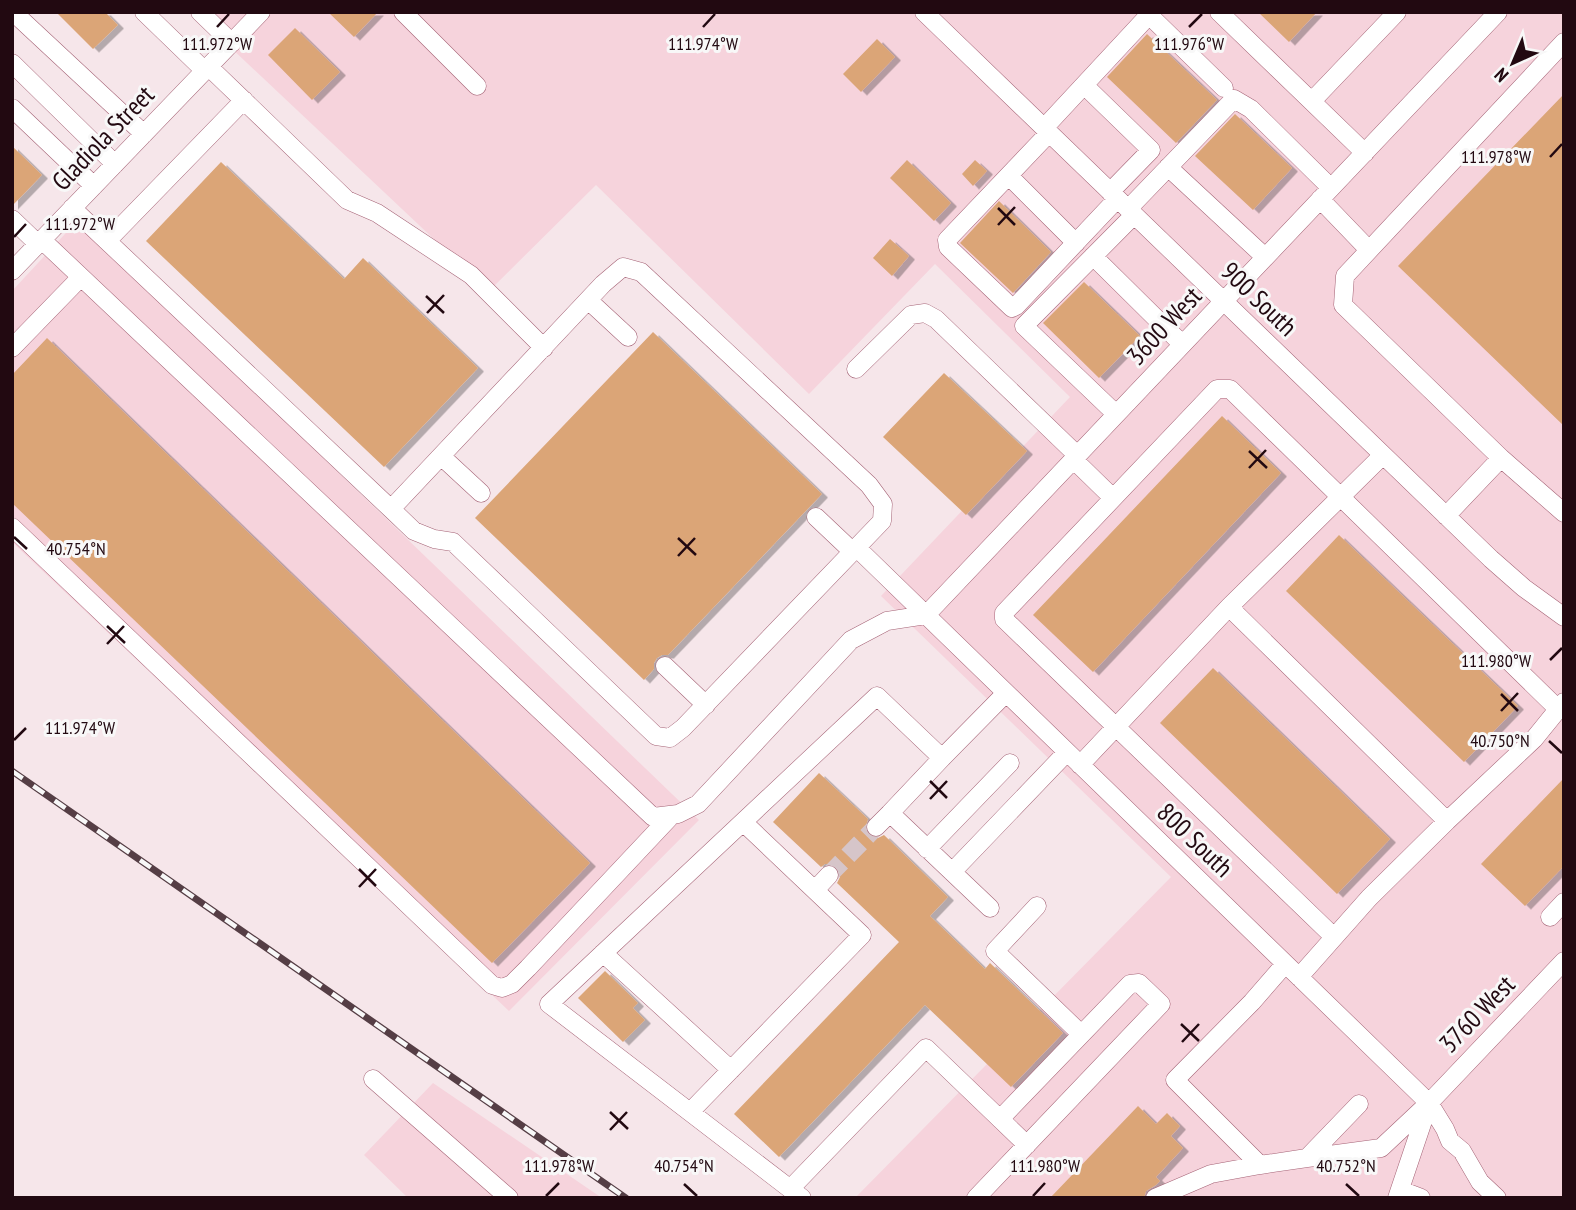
<svg xmlns="http://www.w3.org/2000/svg" width="1576" height="1210" font-family="'PT Sans Narrow',sans-serif">
<style>
.built{fill:#f6d3dc}
.building{fill:#dba577;filter:url(#shadow)}
.lines{fill:none;stroke-linecap:round;stroke-linejoin:round}
.minor-tunnel{stroke:#d6c5c9;stroke-width:18;stroke-dasharray:18 9;stroke-linecap:butt}
.minor-casing{stroke:#a56376;stroke-width:19}
.minor{stroke:#fff;stroke-width:18}
.rail-casing{stroke:#553e45;stroke-width:7}
.rail{stroke:#f8f8f8;stroke-width:4.5;stroke-dasharray:13;stroke-linecap:butt}
.ticks{fill:none;stroke:#220911;stroke-width:2.5}
.labels{text-anchor:middle;stroke-width:6;stroke-linejoin:round;paint-order:stroke}
.street-label{font-size:26px;fill:#220911;stroke:#f8f8f8}
.ticks-label{font-size:18px;text-anchor:middle;fill:#220911;stroke:#f8f8f8;stroke-width:6;stroke-linejoin:round;paint-order:stroke}
</style>
<defs>
<filter id="shadow"><feDropShadow dx="6" dy="3.5" stdDeviation="0" flood-color="#0004"/></filter>
</defs>
<rect width="100%" height="100%" fill="#f6e6ea"/>
<path class="built" d="M193,12H1564V1198H855L1171,877L881,596L1070,397L935,264L809,394L596,185L489,291Z
M77,221L699,820L509,1011L12,542V291Z
M433,1083L602,1198H408L364,1155Z"/>
<path class="building" d="M56,12H105L118,25L93,49Z
M328,12H378L354,37Z
M1258,12H1317L1289,42Z
M295,28L340,72L312,100L268,55Z
M1147,34L1217,100L1176,143L1107,77Z
M877,39L895,57L861,92L843,74Z
M1564,94V426L1398,266Z
M1235,114L1292,168L1253,210L1195,156Z
M12,146L42,175L12,206Z
M907,160L951,203L934,221L890,178Z
M975,160L987,171L973,186L962,174Z
M221,162L344,279L363,258L478,368L384,467L146,241Z
M999,201L1051,252L1013,293L960,243Z
M890,239L909,256L892,276L873,258Z
M1084,282L1140,336L1099,378L1043,323Z
M653,332L822,494L668,655H662L657,658L654,663V669L644,680L475,518Z
M47,338L590,863L492,963L12,503V375Z
M944,373L1027,451L966,515L883,437Z
M1222,416L1281,473L1093,672L1033,615Z
M1339,535L1518,706L1464,762L1286,591Z
M1213,668L1390,839L1337,894L1160,723Z
M819,773L868,819L865,829L869,835L878,838L884,835L948,897L930,916L985,969L990,963L1063,1033L1011,1087L925,1005L779,1157L734,1114L899,942L837,883L840,877L837,867L831,864H825L821,867L773,822Z
M1564,778V866L1525,906L1481,864Z
M605,971L638,1003L633,1008L645,1020L623,1042L578,998Z
M1138,1106L1156,1124L1167,1113L1180,1126L1171,1136L1183,1148L1156,1177L1160,1181L1156,1185L1146,1191L1144,1198H1050Z"/>
<g class="lines">
<path class="minor-tunnel" d="M829,875L876,827"/>
<g class="minor-casing">
<path id="minor" d="M13,12L144,134
M144,12L205,71
M200,12L232,43
M403,12L477,86
M924,12L1491,559L1524,588L1564,617
M1219,12L1365,153
M12,63L115,164
M209,67L347,200L377,213L471,275L544,348
M1084,85L1151,150L1110,192
M1312,101L1397,12
M12,108L94,186
M1044,128L1149,15L1224,88
M1049,133L947,240L948,247L1012,308L1016,306L1117,199
M1168,167L1265,257
M1009,176L1076,243
M1320,199L1369,250
M72,208L391,509L414,531L434,539L453,542L656,736L670,738L683,728L882,521L883,504L869,485L641,272L623,267L603,284L391,509
M1128,209L1234,99L1251,109L1331,188
M12,219L38,244
M42,240L653,817L678,814L698,804L851,640L887,621L926,615
M107,241L244,100
M1093,256L1182,344
M12,271L261,12
M588,300L628,337
M12,348L81,277
M856,369L911,315L925,313L936,319L1077,455
M1116,414L1024,326L1134,215
M441,456L481,493
M1501,458L1343,305L1345,276L1564,42
M1073,459L1113,498
M1446,516L1501,458L1564,513
M816,517L853,552
M12,527L492,985L502,988L512,984L528,968L672,815
M857,548L1429,1103L1445,1129L1450,1141L1462,1151L1480,1182L1497,1198
M1229,607L1447,821
M926,615L1498,12
M665,666L706,705
M942,758L890,813L990,908
M1080,765L1229,607L1383,455
M876,827L890,813
M927,849L1010,763
M952,872L1067,752
M815,890L829,875
M1037,906L995,951L1081,1034
M1550,917L1564,902
M1334,937L1004,619V613L1217,389H1230L1558,709
M603,953L731,1070
M1285,964L1252,1002L1175,1080L1260,1165L1307,1158L1359,1104
M1299,977L1369,898L1447,821L1534,739L1564,702
M373,1079L509,1198
M690,1112L862,935L743,822
M1307,1158L1381,1148L1429,1103L1564,961
M790,1189L926,1048L1000,1119
M1400,1190L1421,1198
M802,1198L549,1004L877,696L942,758L1006,693
M976,1198L1161,1004L1139,983L1130,984L1000,1119L1027,1145
M1155,1198L1211,1174L1260,1165
M1397,1198L1428,1106"/>
</g>
<use href="#minor" class="minor"/>
<g class="rail-casing">
<path id="rail" d="M12,771L626,1198"/>
</g>
<use href="#rail" class="rail"/>
</g>
<path class="ticks" d="M217,27L229,14M703,27L715,14M1189,27L1202,14M1550,157L1562,144M998,208L1015,225M998,225L1015,207M14,237L26,224M426,296L444,313M427,313L444,295M1249,451L1267,468M1249,468L1266,450M14,537L27,549M678,538L696,555M678,556L695,538M107,626L125,643M107,644L124,626M1550,660L1562,648M1501,694L1518,711M1501,711L1518,693M14,740L26,728M1549,741L1562,753M930,781L947,798M930,799L947,781M359,869L376,886M359,887L376,869M1181,1024L1199,1041M1182,1042L1199,1024M610,1112L628,1129M610,1130L627,1112M684,1184L697,1196M1346,1184L1359,1196M546,1196L559,1183M1033,1196L1045,1183"/>
<g class="labels">
<g class="street-label">
<text transform="translate(103 138) rotate(-46)" y="9">Gladiola Street</text>
<text transform="translate(1259 299) rotate(44)" y="9">900 South</text>
<text transform="translate(1164 326) rotate(-47)" y="9">3600 West</text>
<text transform="translate(1195 840) rotate(44)" y="9">800 South</text>
<text transform="translate(1477 1014) rotate(-46)" y="9">3760 West</text>
</g>
</g>
<g class="ticks-label">
<text x="217" y="50">111.972°W</text>
<text x="703" y="50">111.974°W</text>
<text x="1189" y="50">111.976°W</text>
<text x="1496" y="163">111.978°W</text>
<text x="80" y="230">111.972°W</text>
<text x="76" y="555">40.754°N</text>
<text x="1496" y="667">111.980°W</text>
<text x="80" y="734">111.974°W</text>
<text x="1500" y="747">40.750°N</text>
<text x="559" y="1172">111.978°W</text>
<text x="1045" y="1172">111.980°W</text>
<text x="684" y="1172">40.754°N</text>
<text x="1346" y="1172">40.752°N</text>
</g>
<rect width="1576" height="1210" fill="none" stroke="#220911" stroke-width="28"/>
<g transform="translate(1513 63) rotate(224)" stroke="#f8f8f8" stroke-width="5" paint-order="stroke">
<path d="M0-5L12 26L0 18L-12 26Z" fill="#220911"/>
<text y="-10" font-size="19" font-weight="bold" text-anchor="middle" fill="#220911">N</text>
</g>
</svg>
